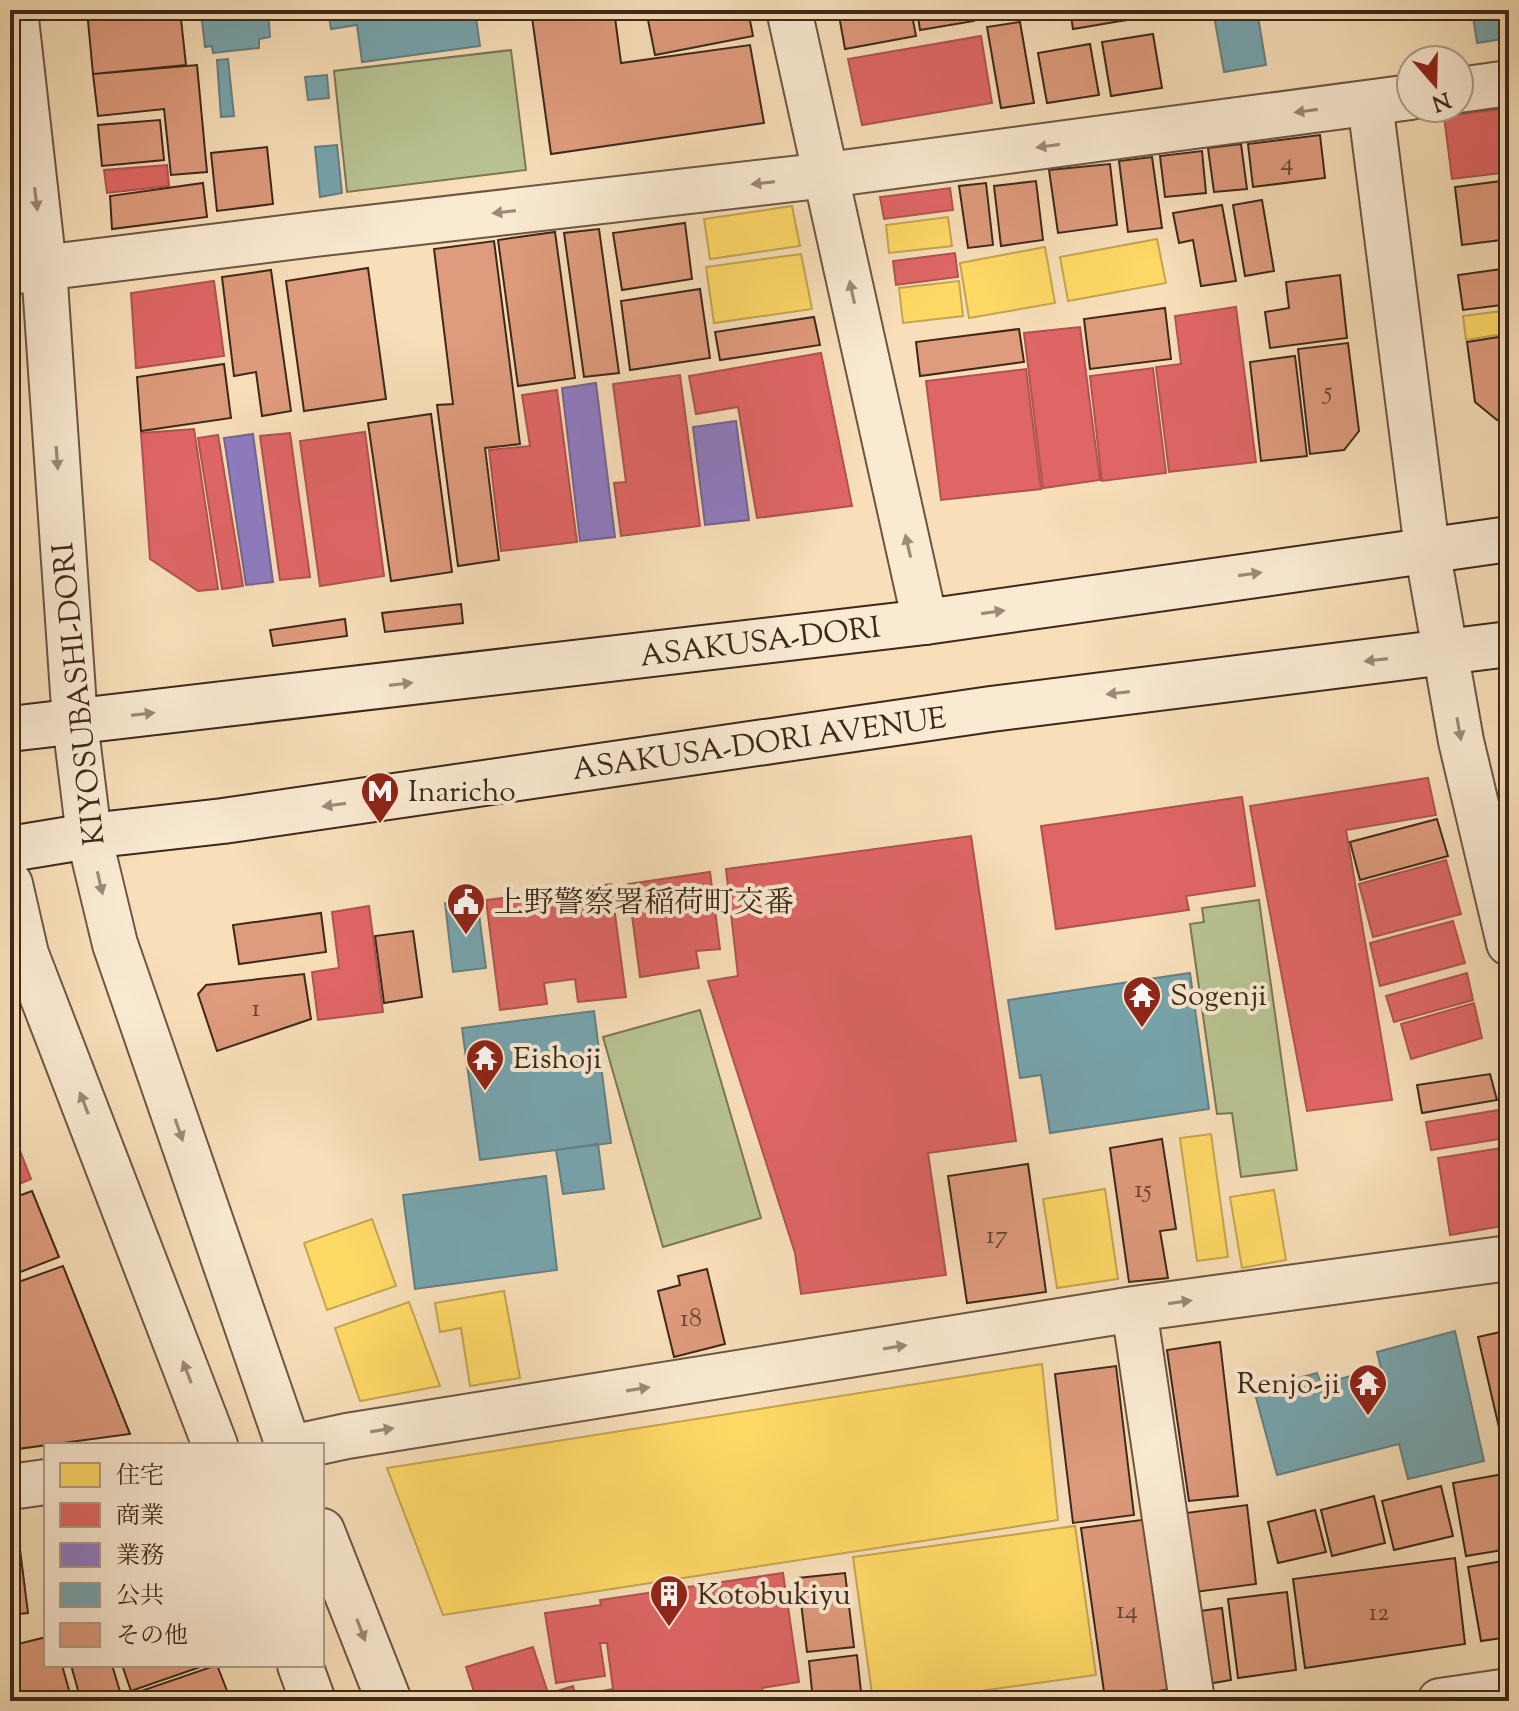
<svg xmlns="http://www.w3.org/2000/svg" width="1519" height="1711" font-family="'Sorts Mill Goudy','Noto Serif JP',serif">
<style>
.green{fill:#b9c392;stroke:#7c7657;stroke-width:2}
.homes{fill:#ffd966;stroke:#c5a450;stroke-width:2}
.shops{fill:#e06666;stroke:#af5350;stroke-width:2}
.offices{fill:#8e7cc3;stroke:#766391;stroke-width:2}
.public{fill:#76a5af;stroke:#658083;stroke-width:2}
.building{fill:#df9b7d;stroke:#3e281c;stroke-width:2}
.lines{fill:none;stroke-linecap:round;stroke-linejoin:round}
.minor-casing{stroke:#6c5643;stroke-width:48}
.tertiary-casing{stroke:#6c5643;stroke-width:48}
.secondary-casing{stroke:#3e281c;stroke-width:48}
.minor{stroke:#faead2;stroke-width:44}
.tertiary{stroke:#faead2;stroke-width:44}
.secondary{stroke:#faead2;stroke-width:44}
.oneway{fill:#9c8977}
.labels{text-anchor:middle;stroke-width:8;stroke-linejoin:round;paint-order:stroke}
.number-label{font-size:26px;fill:#664534}
.street-label{font-size:30px;fill:#3e281c;stroke:#faead2}
.poi-label{font-size:30px;fill:#3e281c;stroke:#faead2;text-anchor:start}
</style>
<rect width="100%" height="100%" fill="#f8dfb9"/>
<filter id="stains"><feTurbulence type="fractalNoise" baseFrequency=".0025" numOctaves="4"/><feColorMatrix values="0 0 0 0 .2 0 0 0 0 .09 0 0 0 0 .02 0 0 0 .5 -.17"/></filter>
<radialGradient id="worn" r=".72"><stop offset=".6" stop-color="#630" stop-opacity="0"/><stop offset="1" stop-color="#630" stop-opacity=".3"/></radialGradient>
<path class="green" d="M511,50L526,170L347,192L334,71Z
M1259,900L1297,1170L1241,1177L1232,1113L1217,1114L1190,924L1204,922L1202,908Z
M700,1010L761,1218L663,1247L603,1037Z"/>
<path class="homes" d="M792,206L800,246L710,259L704,219Z
M948,217L952,246L889,253L886,225Z
M1157,239L1166,283L1068,301L1060,257Z
M1045,247L1055,303L969,318L960,263Z
M801,254L812,309L714,323L706,267Z
M959,281L963,316L903,323L899,288Z
M1509,310V333L1466,340L1463,316Z
M1211,1134L1228,1257L1197,1261L1180,1138Z
M1105,1189L1118,1279L1057,1288L1043,1199Z
M1274,1190L1286,1260L1242,1268L1230,1197Z
M372,1219L396,1286L327,1310L304,1243Z
M504,1291L520,1378L470,1386L461,1328L440,1332L435,1303Z
M409,1302L440,1386L360,1401L335,1328Z
M1042,1364L1058,1520L443,1615L387,1468Z
M1075,1526L1096,1675L908,1701H873L853,1557Z"/>
<path class="shops" d="M981,36L992,103L862,125L848,59Z
M1509,108V172L1452,179L1444,116Z
M167,165L169,186L107,193L104,170Z
M950,188L953,210L884,219L880,197Z
M955,253L958,277L896,285L893,261Z
M214,281L224,356L136,368L131,293Z
M1236,307L1256,462L1169,472L1156,367L1181,364L1175,316Z
M1080,327L1100,480L1043,488L1024,333Z
M821,353L852,506L757,518L738,407L696,414L689,376Z
M1153,368L1166,473L1102,481L1090,376Z
M1026,369L1041,489L941,500L926,381Z
M680,375L700,526L621,536L614,483L626,482L613,384Z
M557,390L577,542L501,551L489,450L530,446L522,395Z
M194,429L218,589L198,591L150,559L141,433Z
M365,432L384,576L320,586L300,441Z
M290,433L310,577L280,580L260,436Z
M218,435L243,586L222,589L198,438Z
M1428,778L1436,815L1346,830L1392,1100L1307,1111L1250,806Z
M1242,797L1255,886L1186,896L1189,910L1056,929L1041,826Z
M971,836L1016,1141L928,1153L946,1275L801,1294L795,1253L708,981L738,976L726,869Z
M1446,860L1461,914L1373,937L1359,884Z
M710,872L720,949L696,951L699,968L640,977L628,884Z
M611,884L626,997L578,1002L575,979L544,983L547,1004L500,1010L486,900Z
M369,906L383,1012L318,1020L312,972L339,968L332,912Z
M1453,921L1465,963L1380,986L1370,943Z
M1467,973L1473,1000L1394,1022L1386,996Z
M1474,1003L1482,1038L1411,1059L1401,1024Z
M1499,1110L1506,1138L1431,1150L1426,1122Z
M10,1125L31,1179L10,1188Z
M1508,1147L1509,1225L1450,1235L1438,1158Z
M783,1573L799,1682L762,1688L764,1701H592L591,1693L613,1689L607,1643H600L605,1676L556,1683L545,1613L601,1605L600,1600Z
M533,1647L547,1690L511,1701H477L466,1667Z
M573,1686L577,1701H525Z"/>
<path class="offices" d="M596,383L615,537L580,541L562,388Z
M736,421L749,520L705,525L693,427Z
M253,434L273,582L246,585L224,438Z"/>
<path class="public" d="M268,10L270,37L259,39V48L213,53L212,46L205,47L201,12Z
M328,10H475L480,46L362,62L357,25L331,29Z
M1213,10H1257L1266,65L1224,72Z
M1472,10H1509V38L1477,43Z
M228,59L234,116L221,117L217,60Z
M327,75L329,98L308,100L305,77Z
M337,145L342,193L320,197L315,147Z
M477,899L486,968L453,972L445,903Z
M1190,973L1209,1109L1050,1133L1041,1075L1020,1078L1008,1000Z
M594,1011L611,1143L480,1160L462,1028Z
M598,1144L604,1189L563,1194L556,1150Z
M546,1176L557,1270L415,1289L403,1195Z
M1455,1331L1484,1461L1408,1479L1399,1444L1277,1475L1254,1390L1317,1373L1321,1384L1381,1368L1377,1352Z"/>
<path class="building" d="M87,10H180L186,65L93,74Z
M531,10H614L621,63L750,45L764,123L551,154Z
M699,10H748L753,36L655,55L648,20Z
M838,10H911L916,36L845,49Z
M917,10H972L974,21L920,30Z
M1070,10H1156L1157,15L1073,29Z
M1020,22L1034,103L1001,108L987,27Z
M1153,34L1162,88L1111,96L1102,42Z
M1090,44L1099,95L1047,103L1038,53Z
M197,65L207,172L171,175L164,109L98,116L93,74Z
M160,120L164,160L102,166L98,125Z
M1320,135L1325,178L1253,187L1248,144Z
M1241,144L1247,189L1214,192L1208,148Z
M267,147L273,204L217,211L211,153Z
M1202,151L1206,193L1165,197L1160,156Z
M1152,157L1162,228L1128,232L1119,161Z
M1110,164L1117,225L1058,233L1049,170Z
M1509,180V239L1462,245L1455,187Z
M1036,181L1043,240L1001,246L994,186Z
M203,183L207,217L112,229L110,196Z
M986,183L993,245L968,248L959,186Z
M1262,200L1274,271L1245,276L1233,205Z
M1222,205L1236,281L1201,286L1193,240L1179,243L1173,213Z
M685,223L692,279L622,290L613,233Z
M599,229L619,373L584,377L564,233Z
M555,232L575,378L518,386L498,240Z
M494,241L520,444L485,448L499,560L458,566L437,405L453,404L434,249Z
M368,268L386,399L304,411L286,281Z
M1509,268V304L1463,310L1458,275Z
M271,270L291,411L262,416L256,372L234,376L222,277Z
M1340,275L1347,338L1270,348L1265,312L1289,308L1286,282Z
M700,289L710,358L630,370L621,301Z
M1165,308L1171,359L1090,369L1084,319Z
M814,317L820,345L720,360L715,332Z
M1019,329L1024,362L920,376L916,342Z
M1499,337L1509,419L1497,420L1475,402L1467,342Z
M1348,343L1359,431L1344,450L1310,454L1298,349Z
M1295,356L1307,456L1261,461L1250,362Z
M224,364L231,418L141,431L137,377Z
M431,414L452,572L391,581L368,423Z
M461,604L463,623L385,632L382,613Z
M345,619L347,636L273,646L270,630Z
M1437,819L1448,856L1360,880L1350,842Z
M321,913L326,952L239,964L233,925Z
M413,931L422,997L384,1003L375,936Z
M304,974L311,1019L217,1051L198,994L206,985Z
M1490,1074L1497,1100L1422,1113L1417,1085Z
M1162,1139L1176,1229L1160,1231L1168,1278L1129,1282L1110,1148Z
M1028,1164L1046,1292L967,1303L948,1176Z
M32,1191L59,1257L10,1276V1199Z
M63,1266L130,1434L10,1450V1285Z
M707,1269L725,1344L674,1357L658,1291L680,1285L678,1276Z
M1509,1330V1462H1507L1478,1337Z
M1220,1342L1238,1496L1189,1501L1167,1350Z
M1116,1366L1134,1515L1073,1523L1055,1374Z
M1509,1473V1515L1505,1516L1509,1549L1466,1556L1453,1483Z
M1441,1486L1453,1536L1394,1550L1382,1501Z
M1374,1496L1385,1543L1332,1556L1321,1510Z
M1247,1505L1256,1584L1188,1593L1178,1514Z
M1315,1510L1326,1552L1278,1563L1268,1522Z
M10,1518H16L28,1613L10,1615Z
M1149,1519L1172,1689L1105,1699L1081,1528Z
M1455,1558L1465,1644L1305,1668L1293,1579Z
M1503,1561L1509,1598V1637L1481,1641L1468,1567Z
M845,1573L854,1647L807,1652L798,1578Z
M1287,1592L1296,1670L1238,1678L1228,1599Z
M1222,1608L1231,1680L1202,1685L1193,1612Z
M46,1637V1665H62L72,1701H23L10,1646Z
M857,1655L862,1701H813L809,1661Z
M71,1665H112L122,1698L112,1701H81Z
M122,1665H206L131,1691Z
M217,1665L231,1701H138L135,1693Z"/>
<g class="lines">
<g class="minor-casing">
<path id="minor" d="M789,10L925,622
M1459,90L1509,83
M1370,103L1427,549L1461,741L1509,943
M10,272L315,234L827,175L1411,97
M1134,1309L1192,1701
M305,1445L347,1436L1134,1309L1509,1258
M10,1487L46,1482
M1440,1701L1509,1691"/>
</g>
<g class="tertiary-casing">
<path id="tertiary" d="M15,10L44,268L75,722L89,836L115,944L288,1445
M10,884L26,954L215,1445
M322,1531L389,1701
M300,1665L313,1701"/>
</g>
<g class="secondary-casing">
<path id="secondary" d="M10,729L925,622L1509,539
M10,849L89,836L223,821L991,709L1509,644"/>
</g>
<use href="#minor" class="minor"/>
<use href="#tertiary" class="tertiary"/>
<use href="#secondary" class="secondary"/>
</g>
<defs><path id="oneway-solid" d="M-6-.8H1V-3.2L6.5 0L1 3.2V.8H-6Z" transform="scale(2)"/></defs>
<g class="oneway">
<use href="#oneway-solid" transform="translate(1306 111) rotate(172)"/>
<use href="#oneway-solid" transform="translate(1048 146) rotate(172)"/>
<use href="#oneway-solid" transform="translate(763 183) rotate(173)"/>
<use href="#oneway-solid" transform="translate(36 199) rotate(83)"/>
<use href="#oneway-solid" transform="translate(504 212) rotate(173)"/>
<use href="#oneway-solid" transform="translate(852 292) rotate(-102)"/>
<use href="#oneway-solid" transform="translate(57 458) rotate(86)"/>
<use href="#oneway-solid" transform="translate(908 546) rotate(-103)"/>
<use href="#oneway-solid" transform="translate(1250 574) rotate(-8)"/>
<use href="#oneway-solid" transform="translate(993 612) rotate(-8)"/>
<use href="#oneway-solid" transform="translate(1376 660) rotate(173)"/>
<use href="#oneway-solid" transform="translate(401 684) rotate(-7)"/>
<use href="#oneway-solid" transform="translate(1118 693) rotate(173)"/>
<use href="#oneway-solid" transform="translate(143 714) rotate(-7)"/>
<use href="#oneway-solid" transform="translate(1459 729) rotate(80)"/>
<use href="#oneway-solid" transform="translate(334 805) rotate(172)"/>
<use href="#oneway-solid" transform="translate(100 883) rotate(77)"/>
<use href="#oneway-solid" transform="translate(84 1103) rotate(-111)"/>
<use href="#oneway-solid" transform="translate(179 1130) rotate(71)"/>
<use href="#oneway-solid" transform="translate(1180 1302) rotate(-8)"/>
<use href="#oneway-solid" transform="translate(895 1347) rotate(-9)"/>
<use href="#oneway-solid" transform="translate(187 1372) rotate(-111)"/>
<use href="#oneway-solid" transform="translate(638 1389) rotate(-9)"/>
<use href="#oneway-solid" transform="translate(382 1430) rotate(-9)"/>
<use href="#oneway-solid" transform="translate(361 1630) rotate(69)"/>
</g>
<defs>
<g id="metro-pin" transform="scale(2)"><path d="M0 17L-7.5 6A9.5 9.5 0 1 1 7.5 6Z" fill="#8f2418" stroke="#faead2"/><path d="M-5.5 5V-5H-3L0 0L3-5H5.5V5H3V-.5L0 4L-3-.5V5Z" fill="#fff"/></g>
<g id="civic-pin" transform="scale(2)"><path d="M0 17L-7.5 6A9.5 9.5 0 1 1 7.5 6Z" fill="#8f2418" stroke="#faead2"/><path d="M-.6-6.5H3V-4.5H.6V-3L4-1V1h2V6H-6V1h2V-1L-.6-3ZM-1.2 2.5V6h2.4V2.5Z" fill="#fff"/></g>
<g id="temple-pin" transform="scale(2)"><path d="M0 17L-7.5 6A9.5 9.5 0 1 1 7.5 6Z" fill="#8f2418" stroke="#faead2"/><path d="M0-6L5-2H3V0L6.5 2.5H4V6H1.5V3h-3V6H-4V2.5H-6.5L-3 0V-2H-5Z" fill="#fff"/></g>
<g id="building-pin" transform="scale(2)"><path d="M0 17L-7.5 6A9.5 9.5 0 1 1 7.5 6Z" fill="#8f2418" stroke="#faead2"/><path d="M-4-6H4V6H1V3H-1V6H-4ZM-2.5-4.3h1.7v1.8h-1.7ZM.8-4.3h1.7v1.8H.8ZM-2.5-1h1.7V.8h-1.7ZM.8-1h1.7V.8H.8Z" fill="#fff"/></g>
</defs>
<g fill-rule="evenodd">
<use href="#metro-pin" x="380" y="791"/>
<use href="#civic-pin" x="466" y="902"/>
<use href="#temple-pin" x="1142" y="995"/>
<use href="#temple-pin" x="485" y="1058"/>
<use href="#temple-pin" x="1368" y="1383"/>
<use href="#building-pin" x="669" y="1594"/>
</g>
<g class="labels">
<g class="number-label">
<text x="1287" y="170">4</text>
<text x="1328" y="399">5</text>
<text x="256" y="1016">1</text>
<text x="1143" y="1197">15</text>
<text x="997" y="1243">17</text>
<text x="691" y="1326">18</text>
<text x="1127" y="1618">14</text>
<text x="1379" y="1620">12</text>
</g>
<g class="street-label">
<text transform="translate(760 641) rotate(-7)" y="10">ASAKUSA-DORI</text>
<text transform="translate(78 694) rotate(-96)" y="10">KIYOSUBASHI-DORI</text>
<text transform="translate(759 743) rotate(-8)" y="10">ASAKUSA-DORI AVENUE</text>
</g>
<g class="poi-label">
<text x="408" y="801">Inaricho</text>
<text x="494" y="912">上野警察署稲荷町交番</text>
<text x="1170" y="1005">Sogenji</text>
<text x="513" y="1068">Eishoji</text>
<text x="1340" y="1393" text-anchor="end">Renjo-ji</text>
<text x="697" y="1604">Kotobukiyu</text>
</g>
</g>
<rect width="1519" height="1711" fill="none" stroke="#f8dfb9" stroke-width="40"/>
<rect x="12" y="12" width="1495" height="1687" fill="none" stroke="#3e281c" stroke-width="4"/>
<rect x="20" y="20" width="1479" height="1671" fill="none" stroke="#3e281c" stroke-width="2"/>
<rect x="44" y="1443" width="280" height="224" fill="#faead2" stroke="#af9c89" stroke-width="2"/>
<rect x="60" y="1463" width="40" height="24" fill="#ffd966" stroke="#af9c89" stroke-width="2"/>
<text x="116" y="1483" font-size="24" fill="#3e281c">住宅</text>
<rect x="60" y="1503" width="40" height="24" fill="#e06666" stroke="#af9c89" stroke-width="2"/>
<text x="116" y="1523" font-size="24" fill="#3e281c">商業</text>
<rect x="60" y="1543" width="40" height="24" fill="#8e7cc3" stroke="#af9c89" stroke-width="2"/>
<text x="116" y="1563" font-size="24" fill="#3e281c">業務</text>
<rect x="60" y="1583" width="40" height="24" fill="#76a5af" stroke="#af9c89" stroke-width="2"/>
<text x="116" y="1603" font-size="24" fill="#3e281c">公共</text>
<rect x="60" y="1623" width="40" height="24" fill="#df9b7d" stroke="#af9c89" stroke-width="2"/>
<text x="116" y="1643" font-size="24" fill="#3e281c">その他</text>
<g transform="translate(1435 84) rotate(160)"><circle r="38" fill="#faead2" stroke="#af9c89" stroke-width="2"/>
<path d="M0-6L14 30L0 20L-14 30Z" fill="#8f2418"/>
<text y="-12" font-size="22" font-weight="bold" text-anchor="middle" fill="#3e281c">N</text>
</g>
<rect width="100%" height="100%" filter="url(#stains)"/>
<rect width="100%" height="100%" fill="url(#worn)"/>
</svg>
